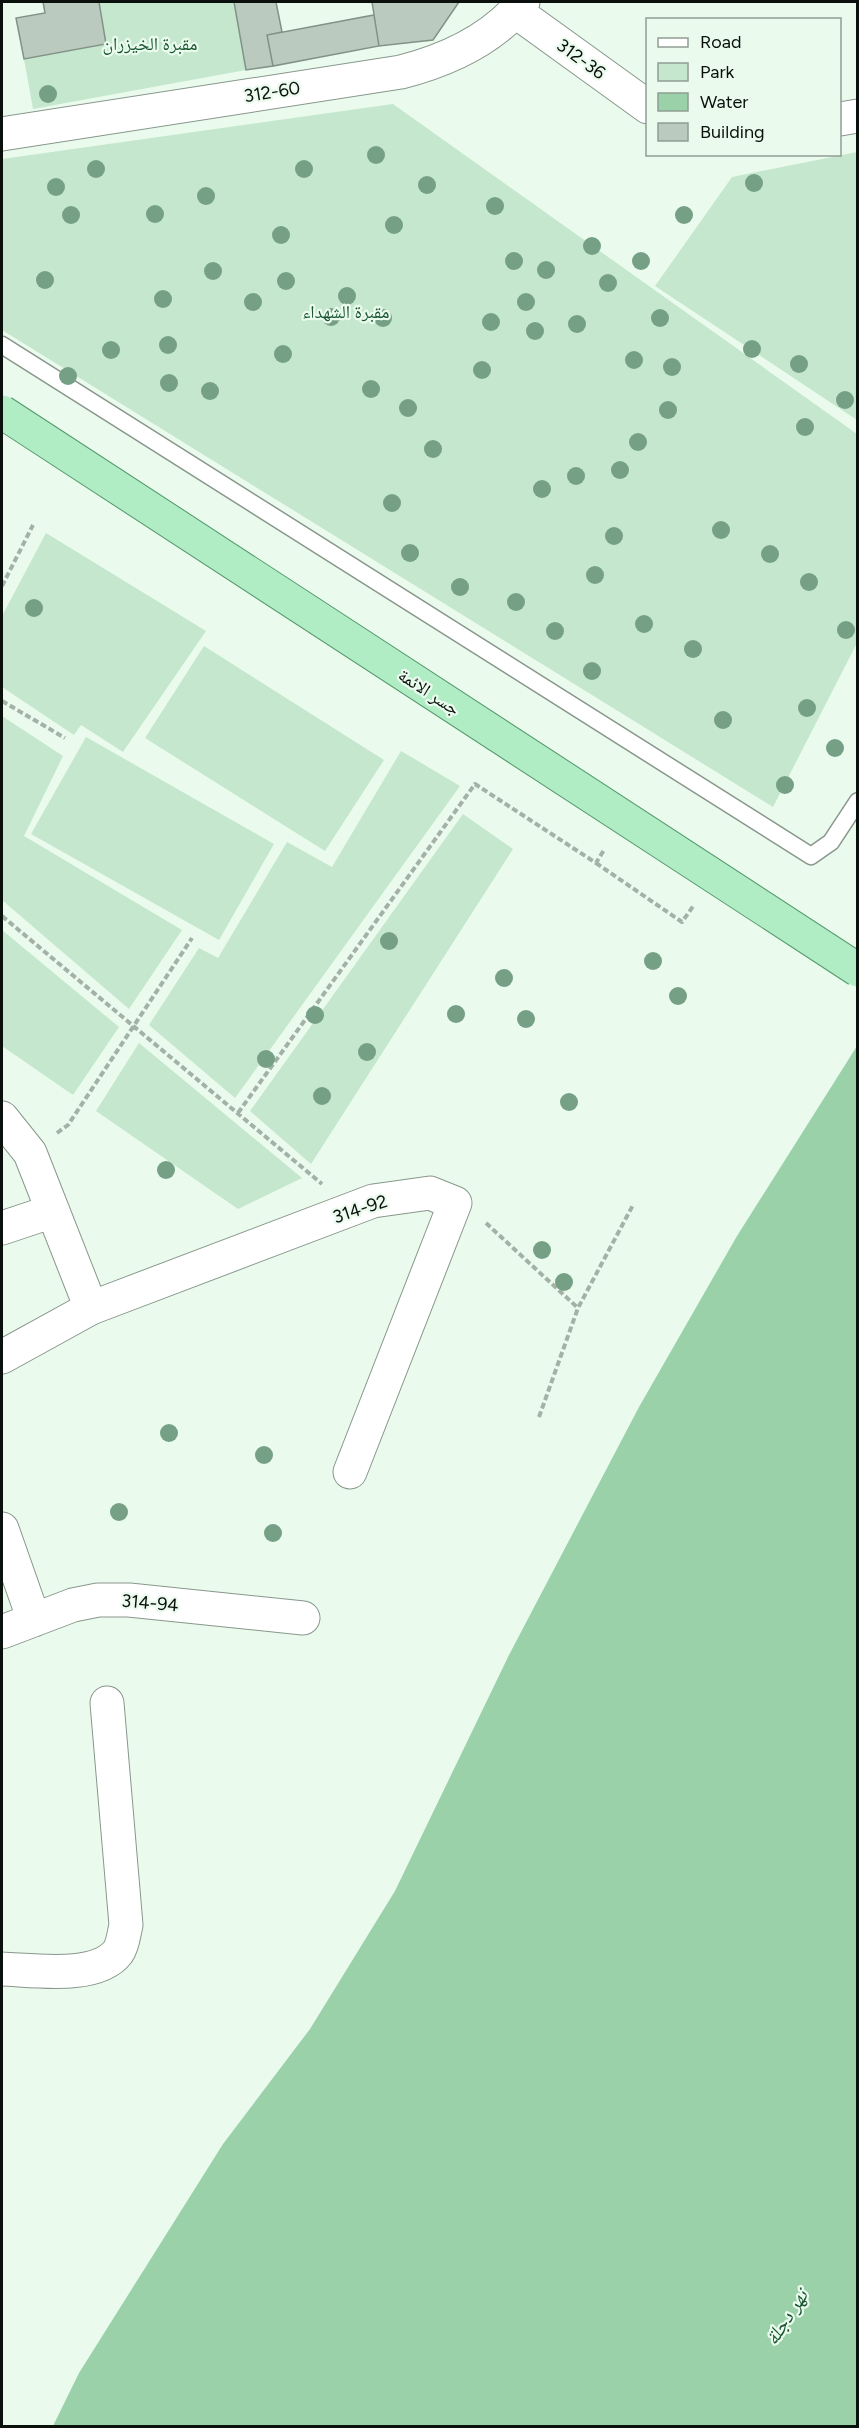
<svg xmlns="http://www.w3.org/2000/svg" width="859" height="2428" font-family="Figtree,'Noto Naskh Arabic',sans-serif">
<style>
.green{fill:#c4e7cd}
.water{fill:#9ad1a9}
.building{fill:#bacabe;stroke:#829286;stroke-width:1.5}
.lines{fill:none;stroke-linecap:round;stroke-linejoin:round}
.lane-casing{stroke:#88978c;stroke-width:19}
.street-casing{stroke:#88978c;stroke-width:35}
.path{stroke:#a4b1a7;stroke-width:4;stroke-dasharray:6 3;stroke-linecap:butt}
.lane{stroke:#fff;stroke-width:16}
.street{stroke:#fff;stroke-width:33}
.primary-bridge-casing{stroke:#53976a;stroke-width:35;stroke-linecap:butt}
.primary-bridge{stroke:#b0ecc4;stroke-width:33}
.tree{fill:#76a086}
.labels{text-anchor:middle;stroke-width:4.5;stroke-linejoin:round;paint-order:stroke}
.park-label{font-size:18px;fill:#175530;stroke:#eafbee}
.street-label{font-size:18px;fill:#0a100c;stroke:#eafbee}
.water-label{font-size:20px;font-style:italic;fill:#185631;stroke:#eafbee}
</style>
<rect width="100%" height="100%" fill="#eafbee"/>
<path class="green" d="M99,2H234L246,70L33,109L24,59L106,44Z
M393,104L857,434V643L773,807L2,330V159Z
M857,152H858L857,420L655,286L732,177Z
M46,533L206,631L123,752L81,725L74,735L2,687V616Z
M204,646L384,760L325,851L145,738Z
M2,716L63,756L24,836L182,930L129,1009L2,900Z
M86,737L274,844L219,940L31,834Z
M401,751L460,786L235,1098L149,1025L199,948L218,958L287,842L332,867Z
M463,814L513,849L311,1164L250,1111Z
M2,930L119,1027L73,1095L2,1046Z
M139,1043L302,1178L238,1209L96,1111Z"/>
<path class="water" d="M857,1046V2426H53L79,2373L223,2144L310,2029L395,1891L509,1655L639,1407L737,1236Z"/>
<path class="building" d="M43,2H99L106,44L24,59L16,18L45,13Z
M234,2H276L282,32L267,35L273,66L246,70Z
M372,2H459L433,40L379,46Z
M374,15L379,46L273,66L267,35Z"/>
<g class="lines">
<g class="lane-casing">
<path id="lane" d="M2,345L811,856L831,842L858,801"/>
</g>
<g class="street-casing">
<path id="street" d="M515,11L648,107
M840,119L858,116
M2,134L401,72C448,60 492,40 523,2
M2,1118L30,1153L91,1308
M2,1228L53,1211
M2,1357L91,1308L373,1201L430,1193L455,1203L350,1472
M2,1529L34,1620
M2,1632L73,1605L98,1600H129L303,1618
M2,1969C33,1970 97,1980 118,1952C123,1945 124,1933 126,1925L107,1703"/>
</g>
<path class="path" d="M2,586L33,525
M2,701L65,738
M596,863L682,922L694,905
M2,916L322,1184
M238,1113L475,784L596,863L604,850
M57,1133L68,1125L192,938
M486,1223L578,1308
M539,1417L578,1308L633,1205"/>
<use href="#lane" class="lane"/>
<use href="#street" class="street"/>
<g class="primary-bridge-casing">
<path id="primary-bridge" d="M2,412L858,970"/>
</g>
<use href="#primary-bridge" class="primary-bridge"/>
</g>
<g class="tree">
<circle cx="48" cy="94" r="9"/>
<circle cx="376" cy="155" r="9"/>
<circle cx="96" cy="169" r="9"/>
<circle cx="304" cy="169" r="9"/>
<circle cx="754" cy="183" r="9"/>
<circle cx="427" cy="185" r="9"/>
<circle cx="56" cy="187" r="9"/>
<circle cx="206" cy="196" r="9"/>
<circle cx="495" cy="206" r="9"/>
<circle cx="155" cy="214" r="9"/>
<circle cx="71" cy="215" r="9"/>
<circle cx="684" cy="215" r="9"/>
<circle cx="394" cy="225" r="9"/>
<circle cx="281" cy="235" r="9"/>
<circle cx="592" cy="246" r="9"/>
<circle cx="514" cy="261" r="9"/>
<circle cx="641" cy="261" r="9"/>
<circle cx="546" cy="270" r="9"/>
<circle cx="213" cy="271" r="9"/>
<circle cx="45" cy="280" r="9"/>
<circle cx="286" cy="281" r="9"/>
<circle cx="608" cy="283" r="9"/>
<circle cx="347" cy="296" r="9"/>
<circle cx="163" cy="299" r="9"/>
<circle cx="253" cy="302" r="9"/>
<circle cx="526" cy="302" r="9"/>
<circle cx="331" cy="317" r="9"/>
<circle cx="383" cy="318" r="9"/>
<circle cx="660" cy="318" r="9"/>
<circle cx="491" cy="322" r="9"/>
<circle cx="577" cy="324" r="9"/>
<circle cx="535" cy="331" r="9"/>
<circle cx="168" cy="345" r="9"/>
<circle cx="752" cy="349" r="9"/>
<circle cx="111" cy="350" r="9"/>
<circle cx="283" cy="354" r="9"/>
<circle cx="634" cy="360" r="9"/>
<circle cx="799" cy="364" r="9"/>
<circle cx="672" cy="367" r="9"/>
<circle cx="482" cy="370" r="9"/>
<circle cx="68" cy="376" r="9"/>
<circle cx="169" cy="383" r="9"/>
<circle cx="371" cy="389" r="9"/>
<circle cx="210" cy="391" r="9"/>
<circle cx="845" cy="400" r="9"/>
<circle cx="408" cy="408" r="9"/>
<circle cx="668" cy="410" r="9"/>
<circle cx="805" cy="427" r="9"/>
<circle cx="638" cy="442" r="9"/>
<circle cx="433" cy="449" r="9"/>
<circle cx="620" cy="470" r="9"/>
<circle cx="576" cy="476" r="9"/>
<circle cx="542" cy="489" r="9"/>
<circle cx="392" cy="503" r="9"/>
<circle cx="721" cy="530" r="9"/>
<circle cx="614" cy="536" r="9"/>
<circle cx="410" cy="553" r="9"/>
<circle cx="770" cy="554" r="9"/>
<circle cx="595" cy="575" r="9"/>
<circle cx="809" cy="582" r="9"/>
<circle cx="460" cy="587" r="9"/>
<circle cx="516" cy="602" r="9"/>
<circle cx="34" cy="608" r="9"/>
<circle cx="644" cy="624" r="9"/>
<circle cx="846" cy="630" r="9"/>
<circle cx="555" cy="631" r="9"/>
<circle cx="693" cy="649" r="9"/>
<circle cx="592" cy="671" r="9"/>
<circle cx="807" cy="708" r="9"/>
<circle cx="723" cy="720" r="9"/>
<circle cx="835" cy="748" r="9"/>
<circle cx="785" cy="785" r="9"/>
<circle cx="389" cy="941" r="9"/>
<circle cx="653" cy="961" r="9"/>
<circle cx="504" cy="978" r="9"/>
<circle cx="678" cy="996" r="9"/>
<circle cx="456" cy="1014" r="9"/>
<circle cx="315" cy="1015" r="9"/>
<circle cx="526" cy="1019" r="9"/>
<circle cx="367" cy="1052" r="9"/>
<circle cx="266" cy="1059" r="9"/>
<circle cx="322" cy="1096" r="9"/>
<circle cx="569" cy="1102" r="9"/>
<circle cx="166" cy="1170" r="9"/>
<circle cx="542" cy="1250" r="9"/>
<circle cx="564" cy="1282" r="9"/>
<circle cx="169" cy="1433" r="9"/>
<circle cx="264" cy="1455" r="9"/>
<circle cx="119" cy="1512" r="9"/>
<circle cx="273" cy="1533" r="9"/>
</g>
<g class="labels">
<g class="park-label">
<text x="150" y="50">مقبرة الخيزران</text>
<text x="346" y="318">مقبرة الشهداء</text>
</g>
<g class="street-label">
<text transform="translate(581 59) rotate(36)" y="6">312-36</text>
<text transform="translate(272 92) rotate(-9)" y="6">312-60</text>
<text transform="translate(429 692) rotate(33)" y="6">جسر الائمة</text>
<text transform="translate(360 1209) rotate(-18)" y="6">314-92</text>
<text transform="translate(150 1603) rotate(5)" y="6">314-94</text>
</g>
<g class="water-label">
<text transform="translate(786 2317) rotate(-57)" y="7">نهر دجلة</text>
</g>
</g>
<rect width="859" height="2428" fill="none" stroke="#0a100c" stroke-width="6"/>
<rect x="646" y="18" width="195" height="138" fill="#eafbee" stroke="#909d94" stroke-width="1.5"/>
<rect x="658" y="38" width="30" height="9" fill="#ffffff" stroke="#909d94" stroke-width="1.5"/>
<text x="700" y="48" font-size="18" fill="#0a100c">Road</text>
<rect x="658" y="63" width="30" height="18" fill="#c4e7cd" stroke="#909d94" stroke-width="1.5"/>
<text x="700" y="78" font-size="18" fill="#0a100c">Park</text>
<rect x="658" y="93" width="30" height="18" fill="#9ad1a9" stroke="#909d94" stroke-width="1.5"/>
<text x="700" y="108" font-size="18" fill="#0a100c">Water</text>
<rect x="658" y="123" width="30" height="18" fill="#bacabe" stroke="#909d94" stroke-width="1.5"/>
<text x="700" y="138" font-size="18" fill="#0a100c">Building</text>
</svg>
